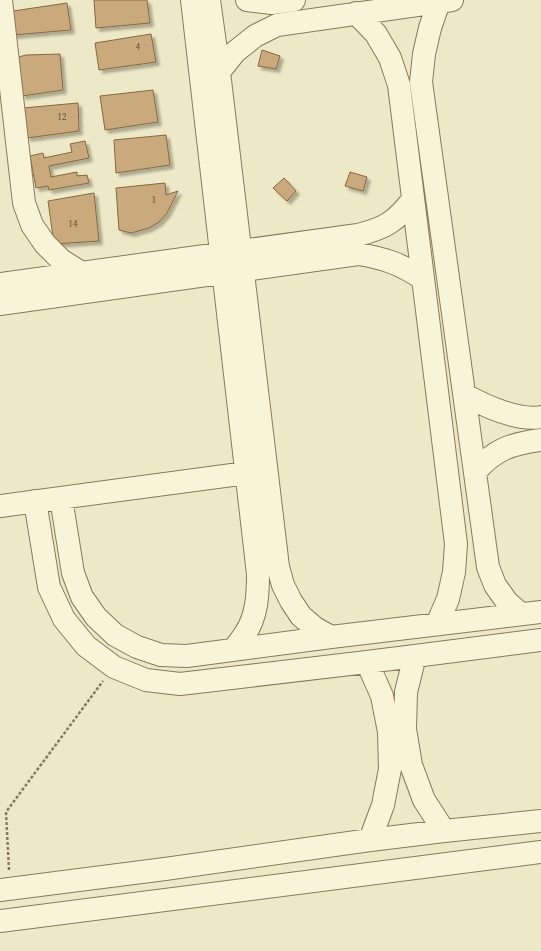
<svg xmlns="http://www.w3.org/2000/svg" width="541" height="951" font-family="'Source Serif 4',serif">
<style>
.building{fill:#caaa7c;stroke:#856842;filter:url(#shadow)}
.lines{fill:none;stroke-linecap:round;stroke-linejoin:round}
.minor-casing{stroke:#877a5b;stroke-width:24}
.path{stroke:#877a5b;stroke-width:2.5;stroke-dasharray:3 2;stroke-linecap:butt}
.minor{stroke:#f8f4d8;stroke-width:22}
.labels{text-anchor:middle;stroke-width:4;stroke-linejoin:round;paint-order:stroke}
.number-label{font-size:9px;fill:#5c4e36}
</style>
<defs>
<filter id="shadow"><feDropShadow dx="3.5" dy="3.5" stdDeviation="1" flood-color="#0004"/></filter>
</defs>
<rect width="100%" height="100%" fill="#ede8c5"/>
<path class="building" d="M94,0H147L150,23L96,28Z
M67,3L71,30L13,35V11Z
M151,34L156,62L99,70L95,43Z
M262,50L280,56L276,69L258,66Z
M60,54L63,90L22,96L15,58L26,55Z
M153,90L158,122L105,130L100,96Z
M78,103L79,131L27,138L23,108Z
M166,135L170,165L116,173L114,140Z
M85,141L89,158L49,166L51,177L77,172V176L87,175L89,183L49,190L48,186L36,188L30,156L43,153L44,158L72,152L70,144Z
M350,172L367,177L363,191L345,186Z
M284,178L296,191L287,201L273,188Z
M165,183L166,195L178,191L167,213L159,222L149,228L131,233L119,230L116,188Z
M94,193L99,241L54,244L48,201Z"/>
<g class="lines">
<g class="minor-casing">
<path id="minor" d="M1,0L24,203L32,225L45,244L61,260L80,272
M192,0L258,574C258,595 257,616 245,634C242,639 238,644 234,649
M209,0L219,72L278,567L283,585L291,601L301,616L315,628L331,637
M247,0L272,3L294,0
M439,2L430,28L424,54L421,82L488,567L495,585L507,602L521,614
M356,13L376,34L390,58L399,85L456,544L454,572L448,599L437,624
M219,72L235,52L255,36L277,25L452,0
M0,284L358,235C385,228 396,222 413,199
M0,304L358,254C384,258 401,264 423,279
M465,395C485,406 518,421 541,417
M475,472C495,449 511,444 541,440
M61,498L73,573L82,597L96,617L115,635L137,647L161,655L187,656L331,637L541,612
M35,501L49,587L64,619L86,646L114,667L146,680L180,684L367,662L415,656L541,640
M0,506L247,473
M415,656L406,692L405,729L411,765L424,800L444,831
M367,662L382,696L389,732L390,769L383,805L370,840
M0,890L165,869L370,840L444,831L541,821
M0,921L541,852"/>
</g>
<path class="path" d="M9,870L6,812L103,681"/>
<use href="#minor" class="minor"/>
</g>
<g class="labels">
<g class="number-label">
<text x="138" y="50">4</text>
<text x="62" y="120">12</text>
<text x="154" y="203">1</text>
<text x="73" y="227">14</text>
</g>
</g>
</svg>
